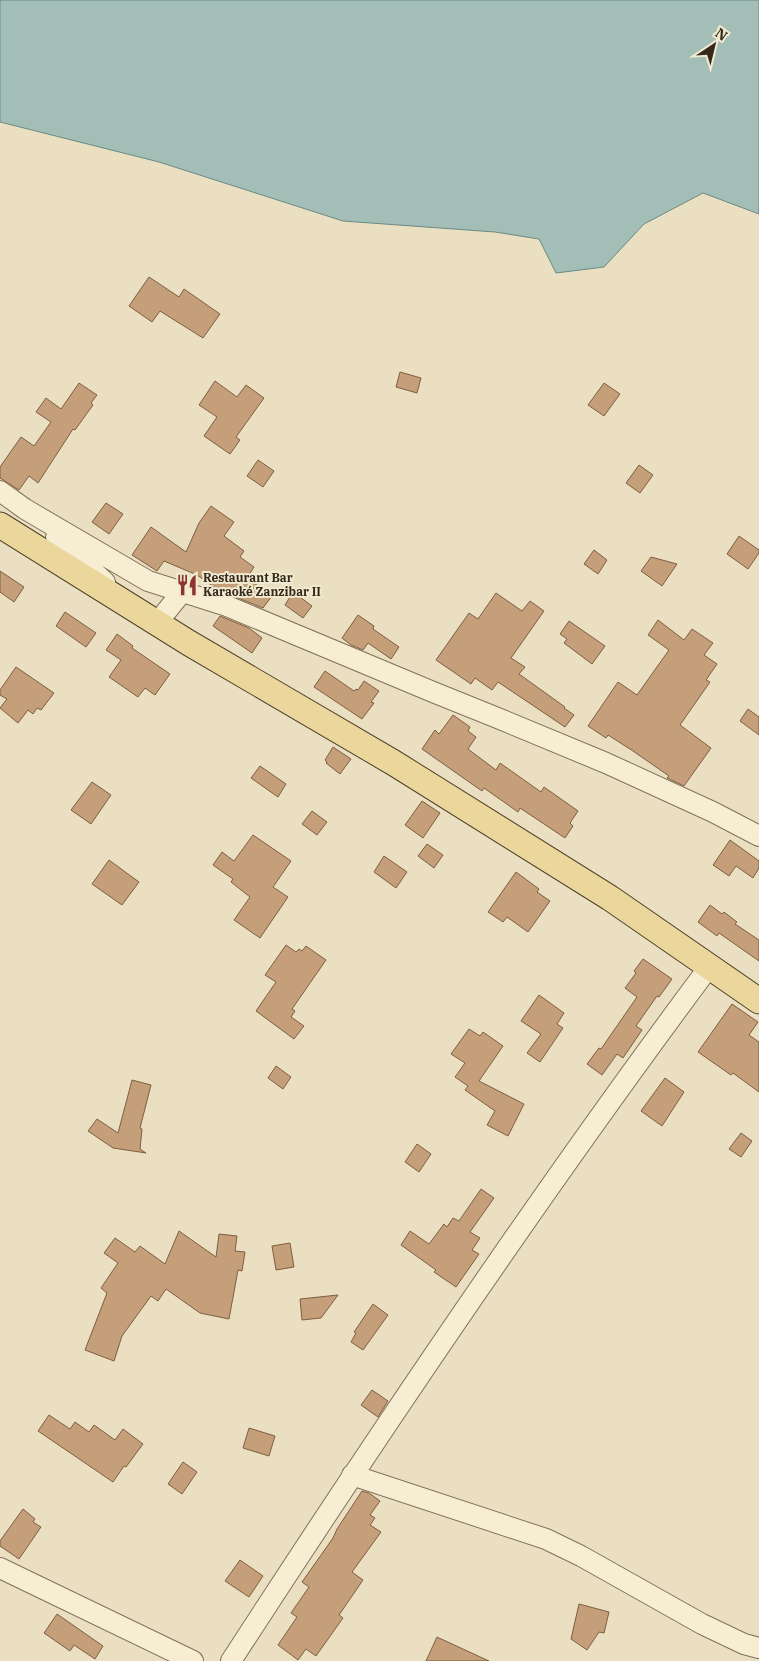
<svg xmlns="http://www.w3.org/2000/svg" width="759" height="1661" font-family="'IBM Plex Serif',serif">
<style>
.water{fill:#a3bdb7;stroke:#6b8984}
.building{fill:#c59e7a;stroke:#7f5e42}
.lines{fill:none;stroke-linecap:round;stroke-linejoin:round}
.minor-casing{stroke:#82725a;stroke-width:22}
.major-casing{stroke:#50402e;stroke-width:27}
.minor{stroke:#f6edd3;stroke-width:20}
.major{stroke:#ebd79b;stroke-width:25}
.labels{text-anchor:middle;stroke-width:4;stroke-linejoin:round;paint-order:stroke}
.poi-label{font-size:12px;font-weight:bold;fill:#33291d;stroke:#f2ead0;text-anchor:start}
</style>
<rect width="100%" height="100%" fill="#eae0c1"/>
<path class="water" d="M0,0H759V214L703,193L644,224L604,267L556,273L539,239L495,232L343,221L159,162L0,122Z"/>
<path class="building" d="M149,277L179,297L184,289L220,314L203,338L160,311L152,322L129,306Z
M400,372L421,378L417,393L396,387Z
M215,381L237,397L246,385L264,398L236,437L240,440L230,454L204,436L217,417L199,405Z
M79,383L97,395L91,403L93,405L75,430L73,429L38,483L29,476L19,490L0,478V467L21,437L34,446L51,422L36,412L46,398L61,409Z
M604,383L620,394L604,416L588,405Z
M258,460L274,471L263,487L247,476Z
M639,465L653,475L640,493L626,483Z
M106,503L123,514L109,534L92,522Z
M211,506L234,522L224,536L244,551L240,557L254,567L247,578L272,596L263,608L220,591L197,575L164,561L157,571L132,555L151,527L186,552L199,523Z
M739,536L759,550V553L748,569L727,554Z
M594,550L607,560L598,574L584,564Z
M651,557L677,564L662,586L641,571Z
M0,571L24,587L14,602L0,592Z
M293,592L312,606L303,618L285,605Z
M496,593L522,611L530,601L544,611L511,658L525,667L519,674L565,707L564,708L574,715L565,727L498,682L492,690L475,678L471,684L436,660L469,613L478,619Z
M65,612L96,633L86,647L56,626Z
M358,615L374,626L373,629L399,647L391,659L368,643L363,650L351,645L342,638Z
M220,616L249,628L262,638L252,653L213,626Z
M658,620L684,640L692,629L713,643L704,655L717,664L706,680L710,682L680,725L711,748L684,786L667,778L669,776L633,751L608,735L606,738L588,726L618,682L637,695L669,650L648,635Z
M569,621L605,646L592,664L564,643L567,639L560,634Z
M117,634L133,646L132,648L170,674L155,695L145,688L138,697L109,677L121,660L106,650Z
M16,667L54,693L41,710L37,708L33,714L28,710L18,723L0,708L7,699L0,695V690Z
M325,671L354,691L356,689L358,690L364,681L379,691L371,702L374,703L362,719L314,687Z
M748,709L759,717V735L740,721Z
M453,715L470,727L468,731L476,737L468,749L496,770L500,763L541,792L544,787L578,811L570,823L573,826L565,838L520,808L518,812L484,788L482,791L422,749L435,730L439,734Z
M333,747L351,759L340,774L326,763L327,762L325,760Z
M260,766L286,784L278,797L251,778Z
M92,782L111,795L91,824L71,810Z
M422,801L440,813L423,838L405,825Z
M312,811L327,822L317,835L302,824Z
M253,835L291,861L273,887L288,897L260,938L234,920L250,897L231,882L233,879L213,865L222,852L234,861Z
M730,840L759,861V868L753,878L736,866L729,876L713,865Z
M427,844L443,855L434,868L418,856Z
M384,856L407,872L396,888L374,872Z
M109,860L139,882L122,905L92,884Z
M516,872L539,889L537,892L550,901L528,932L507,917L503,922L488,912Z
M710,905L722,914L724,912L737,922L735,924L759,940V961L719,933L717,936L698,922Z
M286,945L296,952L299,949L302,951L306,946L326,960L292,1009L295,1011L291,1017L304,1026L294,1039L256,1011L276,982L265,975Z
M643,959L672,979L659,997L657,996L636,1026L642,1030L623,1058L617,1054L602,1075L587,1064L599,1048L601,1049L637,997L625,988L636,973L634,971Z
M539,995L564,1013L557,1024L563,1028L540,1062L527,1053L541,1034L521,1021Z
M732,1004L758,1022L749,1035L759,1042V1092L733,1073L731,1075L698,1052Z
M469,1029L480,1036L483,1032L503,1046L479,1081L524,1104L508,1136L487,1125L495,1111L465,1090L468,1086L455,1077L465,1063L451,1054Z
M276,1066L291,1077L283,1089L268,1078Z
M665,1078L684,1092L662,1126L641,1111Z
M132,1080L151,1085L140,1128L142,1129L140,1149L146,1153L113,1148L88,1131L97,1119L118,1133Z
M741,1133L752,1141L741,1157L729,1149Z
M417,1144L431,1154L419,1172L405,1162Z
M481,1189L494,1198L470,1232L480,1238L472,1250L479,1254L456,1287L434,1272L436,1270L401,1245L410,1231L429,1244L444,1224L447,1227L453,1218L459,1221Z
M179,1231L216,1257L219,1234L237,1236L235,1251L245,1252L242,1271L238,1270L229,1319L200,1313L166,1289L158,1301L151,1296L122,1336L114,1361L85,1350L107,1293L101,1288L118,1263L104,1253L115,1238L135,1252L140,1246L165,1264Z
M290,1243L294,1267L276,1270L272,1246Z
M338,1295L321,1318L302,1320L300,1299Z
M373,1304L388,1315L363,1350L351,1342L356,1333L354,1332Z
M372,1390L388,1401L378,1417L361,1405Z
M49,1415L70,1429L75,1422L89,1432L94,1425L115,1440L123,1429L143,1444L126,1467L124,1466L113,1482L38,1431Z
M249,1428L275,1436L269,1456L243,1448Z
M183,1462L197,1472L182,1494L168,1484Z
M362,1491L369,1493L380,1501L370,1515L375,1518L370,1525L381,1532L352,1572L363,1580L339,1615L343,1618L316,1656L306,1649L298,1660L278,1645L297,1617L291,1613L309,1587L302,1582L333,1538L337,1529Z
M23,1509L35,1519L33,1522L41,1527L19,1559L0,1546V1541Z
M240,1560L263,1576L249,1597L225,1581Z
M579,1604L609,1612L604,1633L599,1632L587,1650L571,1639Z
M57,1614L103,1646L95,1659L74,1645L70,1651L44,1633Z
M437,1637L489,1661H426Z"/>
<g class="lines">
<g class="minor-casing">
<path id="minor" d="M0,491L25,509L148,581L227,606L433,692L500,719L606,763L713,812L759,836
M56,537L105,582
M157,623L182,592
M352,1475L546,1539L581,1556L702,1624L744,1644L759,1648
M0,1568L193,1661
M231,1661C384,1425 541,1192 709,967"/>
</g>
<g class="major-casing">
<path id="major" d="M0,525L189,643L394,763L610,898L759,1001"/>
</g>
<use href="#minor" class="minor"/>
<use href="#major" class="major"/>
</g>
<defs>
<g id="restaurant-bare" transform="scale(1.725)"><path d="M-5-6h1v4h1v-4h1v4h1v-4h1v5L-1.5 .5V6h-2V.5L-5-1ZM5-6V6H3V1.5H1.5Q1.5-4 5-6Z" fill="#8c342f" stroke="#f2ead0" stroke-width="2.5" paint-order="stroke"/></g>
</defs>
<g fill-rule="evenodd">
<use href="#restaurant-bare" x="187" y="585"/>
</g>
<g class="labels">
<g class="poi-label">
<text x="203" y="582">Restaurant Bar<tspan x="203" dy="14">Karaoké Zanzibar II</tspan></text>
</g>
</g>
<g transform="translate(714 45) rotate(35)" stroke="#f2ead0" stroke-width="4" paint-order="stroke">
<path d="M0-4L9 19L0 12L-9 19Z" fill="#33291d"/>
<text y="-8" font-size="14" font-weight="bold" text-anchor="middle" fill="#33291d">N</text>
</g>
</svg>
